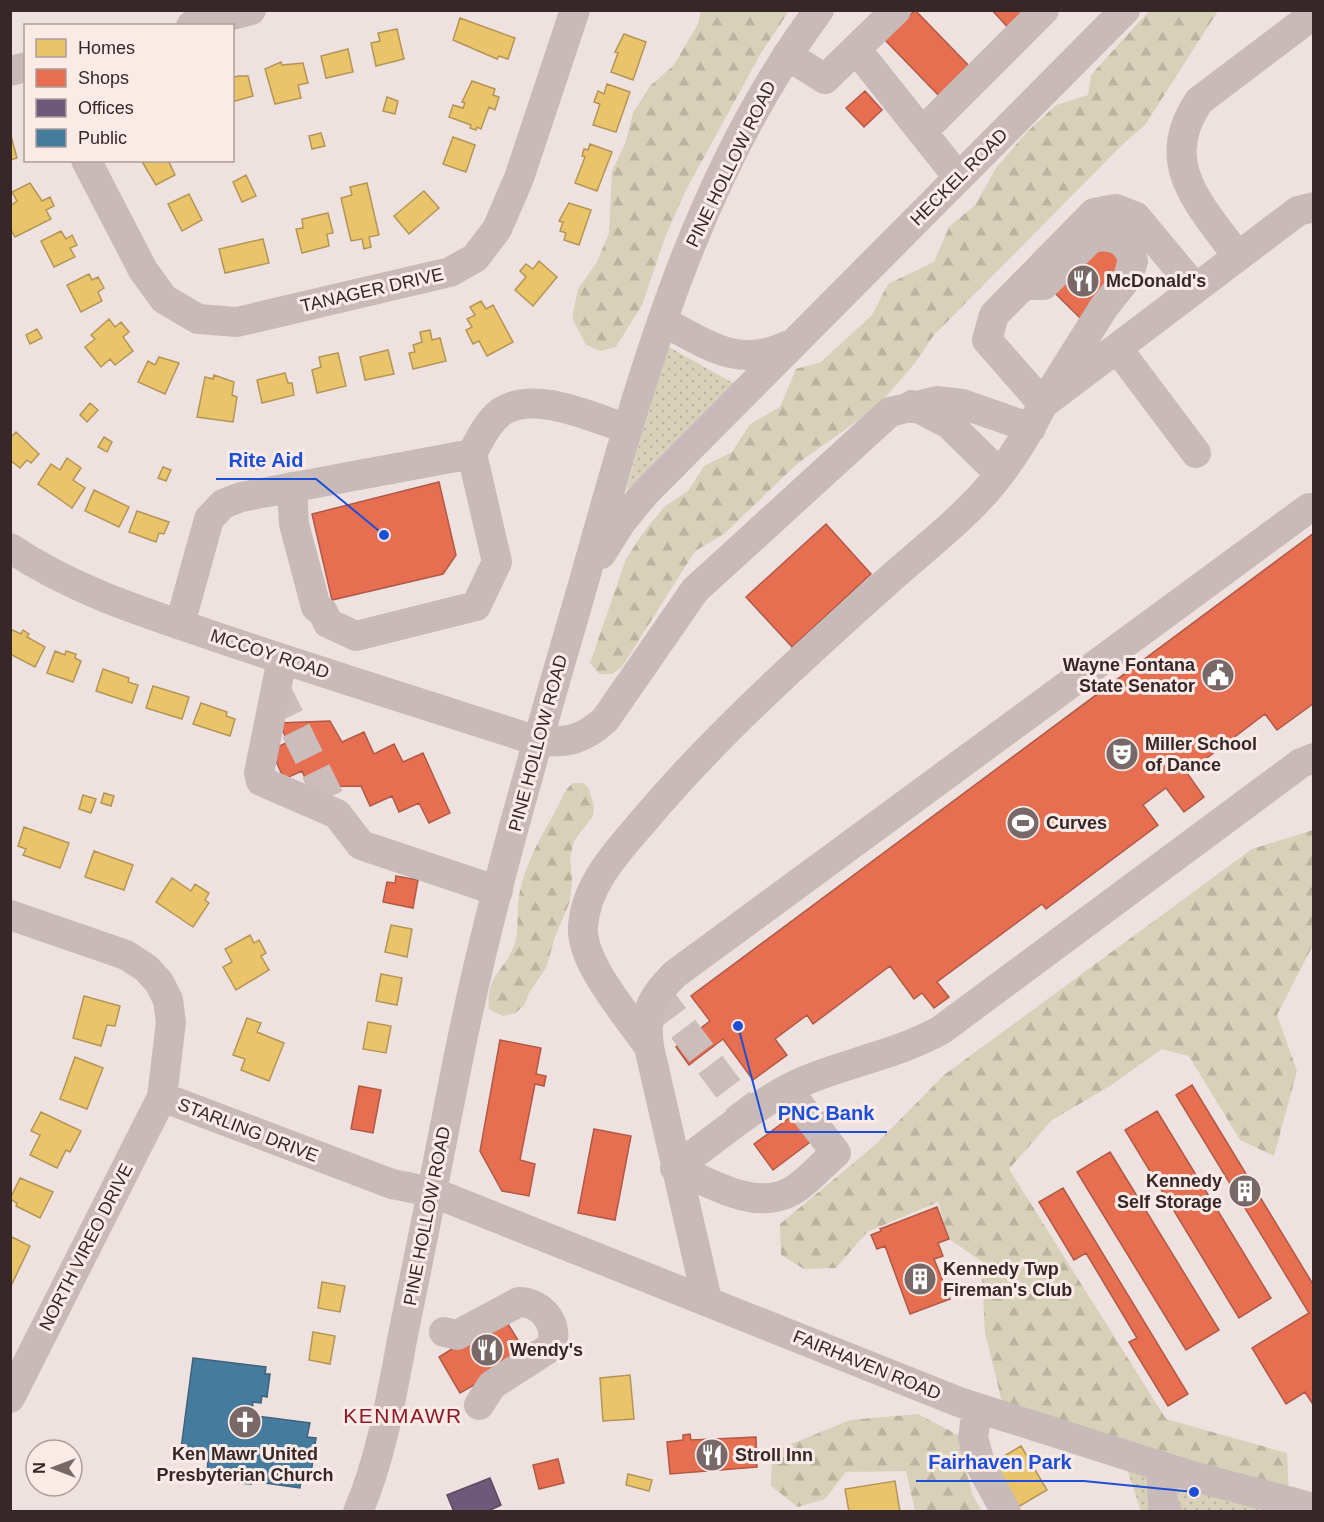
<svg xmlns="http://www.w3.org/2000/svg" width="1324" height="1522" font-family="Helvetica,sans-serif">
<style>
.grass{fill:url(#grass-dots)}
.forest{fill:url(#forest-firs)}
.homes{fill:#e9c46a;stroke:#b49556;stroke-width:1.5}
.shops{fill:#e76f51;stroke:#b25945;stroke-width:1.5}
.offices{fill:#6d597a;stroke:#5d4a61;stroke-width:1.5}
.public{fill:#457b9d;stroke:#41627a;stroke-width:1.5}
.lines{fill:none;stroke-linecap:round;stroke-linejoin:round}
.minor-tunnel{stroke:#cabdbb;stroke-width:30;stroke-dasharray:30 15;stroke-linecap:butt}
.minor{stroke:#c7bab9;stroke-width:30}
.labels{text-anchor:middle;stroke-width:6;stroke-linejoin:round;paint-order:stroke}
.street-label{font-size:18px;fill:#382728;stroke:#fbebe7}
.poi-label{font-size:18px;font-weight:bold;fill:#382728;stroke:#fbebe7;text-anchor:start}
.quarter-label{font-size:21px;letter-spacing:1.5px;fill:#8f1928;stroke:#fbebe7}
.leader{fill:none;stroke:#1d4ed8;stroke-width:2}
.callout-dot{fill:#1d4ed8;stroke:#fbebe7;stroke-width:2}
.callout-label{font-size:20px;text-anchor:middle;font-weight:bold;fill:#1d4ed8;stroke:#fbebe7;stroke-width:6;stroke-linejoin:round;paint-order:stroke}
</style>
<defs>
<pattern id="grass-dots" width="8" height="8" patternUnits="userSpaceOnUse" patternTransform="scale(1.5)"><rect width="8" height="8" fill="#d7d1b9"/><path d="M2 2h.1M6 6h.1" fill="none" stroke="#b9b39f" stroke-width="1.8" stroke-linecap="round"/></pattern>
<pattern id="forest-firs" width="22" height="20" patternUnits="userSpaceOnUse" patternTransform="scale(1.5)"><rect width="22" height="20" fill="#d7d1b9"/><path d="M5 1l3.5 6h-7zM16 11l3.5 6h-7z" fill="#b9b39f"/></pattern>
</defs>
<rect width="100%" height="100%" fill="#eee2e0"/>
<path class="grass" d="M667,346L733,383L626,491Z
M1122,1454L1313,1511H1141Z"/>
<path class="forest" d="M701,11H789L761,53L686,190L666,235L642,305L616,347L601,351L586,345L572,318L578,289L597,262L609,233L612,171L625,144L633,113L650,86L674,65L698,24Z
M1149,11H1218L1145,125L1122,145L934,335L915,363L878,406L797,464L724,534L695,551L622,667L612,674H599L590,663L626,559L643,533L664,507L688,491L704,466L732,452L750,424L780,407L796,369L821,362L872,315L888,284L934,262L949,227L975,205L996,168L1027,132L1056,105L1088,95L1091,75Z
M573,783H583L589,789L594,807L593,816L574,841L570,857L572,879L570,901L555,937L546,968L529,993L524,1006L515,1013L503,1016L489,1009C485,977 504,971 514,946C519,933 517,918 518,904C522,868 539,841 556,810C562,800 563,791 573,783Z
M1313,830V945L1277,1015L1297,1071L1274,1156L1240,1140L1189,1056L1162,1049L1110,1086L1052,1120L1009,1169L1166,1419L1287,1453L1289,1497L1005,1414L985,1333L981,1261L949,1239L938,1202L867,1232L836,1268L804,1269L781,1255L780,1224L874,1146L944,1075L1252,849Z
M918,1414L958,1435L972,1494L982,1511H915L906,1471L846,1472L825,1499L798,1507L771,1486L772,1452L850,1420Z"/>
<path class="homes" d="M460,18L515,38L508,59L499,56L497,59L453,40Z
M397,29L404,59L376,66L371,43L380,41L378,33Z
M624,34L646,42L633,80L611,72L618,53L615,52Z
M348,49L353,72L326,78L321,56Z
M281,62L282,65L303,63L308,83L298,85L301,98L275,104L265,69Z
M238,76H248L253,96L232,102V78Z
M472,81L495,89L493,95L499,97L495,110L489,107L481,129L477,127L476,130L470,128L471,125L449,117L453,105L463,108L465,103L462,102Z
M607,84L630,92L616,132L593,125L600,104L594,102L598,91L604,94Z
M387,97L398,101L395,114L383,111Z
M10,132L17,158L10,160Z
M321,133L325,146L312,149L309,136Z
M453,137L475,145L466,172L443,164Z
M590,144L612,152L597,191L575,183L585,157L582,156L584,149L588,150Z
M141,160H168L175,175L156,185Z
M246,175L256,196L242,202L233,182Z
M30,183L42,201L50,197L54,206L46,210L51,219L15,237L10,228V206L17,201L12,192Z
M367,183L379,235L369,237L371,247L364,249L362,239L351,241L341,198L352,195L350,187Z
M424,191L439,208L409,234L394,216Z
M189,194L202,220L182,231L168,204Z
M569,203L591,210L579,245L564,240L566,233L560,231L563,222L559,221Z
M328,213L333,233L327,234L329,246L302,253L296,229L303,228L302,219Z
M61,231L66,239L72,235L77,245L70,248L75,257L54,267L41,241Z
M263,239L269,263L225,273L219,249Z
M539,261L557,277L533,306L515,290L526,277L520,271L526,264L533,269Z
M89,274L92,280L98,277L104,288L98,292L102,301L81,312L67,285Z
M481,301L486,309L493,305L513,342L487,356L479,341L473,344L466,330L472,327L467,319L475,315L470,307Z
M109,319L115,327L121,322L129,332L123,337L133,351L115,365L110,359L101,367L85,347L95,339L91,335Z
M37,329L42,338L30,344L26,335Z
M430,330L432,340L440,338L446,361L413,369L409,353L415,352L413,345L422,342L420,332Z
M388,350L394,374L365,380L360,357Z
M338,353L346,386L317,393L312,370L321,367L319,357Z
M159,357L179,363L165,394L138,382L148,361L155,365Z
M285,373L288,383H292L294,395L262,403L257,380Z
M214,375L234,382L232,395L237,397L233,422L197,417L205,377L213,379Z
M90,403L98,410L87,422L80,415Z
M16,432L39,454L31,463L27,460L20,468L10,460V438Z
M104,437L112,442L107,452L98,447Z
M260,454L263,468L256,469L253,456Z
M67,458L81,468L73,480L85,488L72,508L38,484L51,464L60,470Z
M163,467L171,470L166,481L158,478Z
M94,490L129,507L119,527L85,511Z
M137,511L169,522L164,534L159,533L156,542L129,532Z
M10,629L21,634L23,630L29,634L27,637L45,647L35,667L10,654Z
M55,651L65,655L66,651L76,654L75,658L81,661L73,682L47,673Z
M103,669L129,678L128,682L138,685L132,703L96,691Z
M153,686L189,697L182,719L146,708Z
M201,703L227,712L226,716L235,719L230,736L193,724Z
M104,793L114,796L111,806L101,803Z
M83,795L96,799L91,813L79,809Z
M24,827L69,843L60,868L23,855L26,849L18,846Z
M94,851L133,865L124,890L85,877Z
M172,878L191,891L195,884L209,893L205,900L209,903L193,927L156,902Z
M391,925L412,929L407,957L385,952Z
M250,935L254,943L259,940L266,953L261,956L269,970L236,990L223,967L232,962L225,949Z
M381,974L402,978L397,1005L376,1001Z
M84,996L120,1006L115,1026L107,1025L101,1046L73,1038Z
M247,1018L261,1023L257,1032L284,1043L269,1081L241,1070L245,1059L233,1055Z
M368,1022L391,1026L386,1053L363,1049Z
M75,1057L103,1068L87,1109L60,1099Z
M41,1112L81,1131L70,1152L66,1150L57,1168L30,1155L40,1135L31,1131Z
M20,1178L53,1192L40,1218L16,1206L17,1203L10,1199Z
M10,1236L30,1246L11,1286H10Z
M322,1282L345,1286L340,1312L318,1308Z
M313,1332L335,1336L330,1364L309,1360Z
M630,1375L634,1419L603,1421L600,1378Z
M1021,1446L1047,1490L1018,1507L992,1463Z
M628,1474L652,1480L649,1491L626,1485Z
M895,1481L900,1512H849L845,1489Z"/>
<path class="shops" d="M915,10L973,70L943,100L885,40Z
M992,10H1032L1011,31Z
M865,91L882,110L864,127L846,108Z
M1110,242L1127,264L1082,320L1048,286Z
M439,482L456,555L443,574L332,600L312,514Z
M826,524L871,574L792,647L746,597Z
M1314,533V703L1277,730L1265,714L1187,773L1204,797L1184,812L1166,788L1143,805L1158,825L1046,909L1042,904L937,982L949,997L934,1008L922,993L914,999L890,966L813,1024L807,1015L775,1039L787,1055L753,1080L723,1039L689,1065L676,1047L710,1021L691,996Z
M330,721L342,742L364,732L374,754L394,744L403,762L423,753L450,813L429,823L419,803L399,812L392,796L370,806L361,786L309,787L302,771L284,779L271,750L288,742L279,723Z
M396,876L418,880L413,908L383,902L387,882L395,883Z
M500,1040L541,1048L536,1074L546,1076L544,1086L535,1084L520,1160L535,1164L529,1196L502,1191L480,1151Z
M1192,1085L1314,1286V1406L1305,1392L1286,1404L1252,1348L1309,1313L1176,1095Z
M359,1086L381,1090L373,1133L351,1129Z
M800,1110L818,1136L773,1170L754,1144Z
M1157,1111L1271,1298L1239,1318L1125,1130Z
M594,1129L631,1136L615,1220L578,1213Z
M1110,1152L1219,1330L1186,1350L1077,1172Z
M1063,1188L1188,1394L1168,1406L1129,1342L1137,1338L1086,1253L1074,1260L1039,1202Z
M937,1207L949,1239L938,1243L943,1256L934,1259L950,1299L910,1314L885,1246L877,1249L871,1235L881,1231L880,1229Z
M508,1324L527,1355L460,1393L439,1357L460,1344Z
M690,1434L691,1440L756,1437L757,1467L670,1474L667,1442L683,1440V1435Z
M558,1459L564,1483L539,1489L533,1465Z"/>
<path class="offices" d="M490,1478L501,1505L486,1512H454L447,1495Z"/>
<path class="public" d="M193,1358L266,1367L265,1374H270L267,1397L262,1396L261,1403L253,1402L251,1421L256,1422L257,1416L310,1423L307,1437L316,1438L311,1474L302,1473L300,1488L251,1481V1484L239,1483V1478L207,1474L208,1459L180,1456Z"/>
<g class="lines">
<path class="minor-tunnel" d="M276,690L337,814
M656,993L749,1116"/>
<path class="minor" d="M191,26L251,10
M856,49L958,177
M787,55L825,79L896,10
M10,71L26,67
M922,132L1044,10
M86,160L143,270L164,299L198,319L237,322L450,272L475,258L497,229L519,178L575,10
M1237,256C1201,205 1156,164 1199,101L1314,14
M1023,285H1044L1091,238C1112,233 1128,240 1133,261L1128,277L1104,307L1043,404L987,340L994,315L1094,213L1116,209L1136,217L1195,288
M662,321C707,344 737,369 787,346
M1117,348L1196,453
M912,405L949,424L1000,474
M292,487L294,524L316,607L323,612L328,623L356,636L476,606L497,562L472,454
M10,548C79,594 153,615 231,642C333,676 435,708 538,741C568,743 582,740 605,720L695,590L890,412L937,401L962,404L1031,428
M601,554L622,521L645,493L1125,10
M180,624L209,519L223,504L241,497L472,454C479,440 488,422 501,412C534,389 593,418 628,429
M282,659L259,773L261,781L337,814L361,845L498,891
M10,915L126,955L146,968L159,982L168,1000L171,1022L162,1097L10,1398
M649,1047C629,1017 580,963 583,926C586,883 619,850 646,818C717,734 800,660 882,586C916,555 955,526 986,491C1009,465 1027,435 1043,404L1298,211L1314,207
M162,1097L392,1184L432,1192L959,1402L1195,1477L1314,1508
M675,1168C715,1140 760,1100 804,1081C849,1062 898,1054 941,1030L1301,763L1314,758
M675,1168C709,1182 753,1211 790,1192C806,1184 821,1165 836,1153L788,1090
M707,1300L649,1047C645,1011 649,1000 675,974L1309,508H1314
M444,1332L457,1335L519,1302C542,1302 560,1325 551,1347L492,1385L479,1405
M977,1408L973,1438L981,1466L1006,1512
M1161,1466L1163,1503L1167,1512
M358,1512C382,1456 392,1393 403,1335C421,1247 439,1158 456,1070C487,912 533,757 578,602C637,396 689,184 819,10"/>
</g>
<defs>
<g id="restaurant-disc" transform="scale(1.725)"><circle r="9.5" fill="#786868" stroke="#fbebe7"/><path d="M-5-6h1v4h1v-4h1v4h1v-4h1v5L-1.5 .5V6h-2V.5L-5-1ZM5-6V6H3V1.5H1.5Q1.5-4 5-6Z" fill="#fff"/></g>
<g id="civic-disc" transform="scale(1.725)"><circle r="9.5" fill="#786868" stroke="#fbebe7"/><path d="M-.6-6.5H3V-4.5H.6V-3L4-1V1h2V6H-6V1h2V-1L-.6-3ZM-1.2 2.5V6h2.4V2.5Z" fill="#fff"/></g>
<g id="theatre-disc" transform="scale(1.725)"><circle r="9.5" fill="#786868" stroke="#fbebe7"/><path d="M-5-5.5Q0-4 5-5.5V0Q5 5 0 6Q-5 5-5 0ZM-3.3-2.5H-1v1.5H-3.3ZM1-2.5H3.3v1.5H1ZM-2.8 1Q0 5.5 2.8 1Z" fill="#fff"/></g>
<g id="stadium-disc" transform="scale(1.725)"><circle r="9.5" fill="#786868" stroke="#fbebe7"/><path d="M0-5a6.5 5 0 1 0 0 10a6.5 5 0 1 0 0-10ZM-3.5-1.8h7v3.6h-7Z" fill="#fff"/></g>
<g id="building-disc" transform="scale(1.725)"><circle r="9.5" fill="#786868" stroke="#fbebe7"/><path d="M-4-6H4V6H1V3H-1V6H-4ZM-2.5-4.3h1.7v1.8h-1.7ZM.8-4.3h1.7v1.8H.8ZM-2.5-1h1.7V.8h-1.7ZM.8-1h1.7V.8H.8Z" fill="#fff"/></g>
<g id="church-disc" transform="scale(1.725)"><circle r="9.5" fill="#786868" stroke="#fbebe7"/><path d="M-1.2-6h2.4v3.5h3.3v2.4h-3.3V6h-2.4V-.1h-3.3v-2.4h3.3Z" fill="#fff"/></g>
</defs>
<g fill-rule="evenodd">
<use href="#restaurant-disc" x="1083" y="281"/>
<use href="#civic-disc" x="1218" y="675"/>
<use href="#theatre-disc" x="1122" y="754"/>
<use href="#stadium-disc" x="1023" y="823"/>
<use href="#building-disc" x="1245" y="1191"/>
<use href="#building-disc" x="920" y="1279"/>
<use href="#restaurant-disc" x="487" y="1350"/>
<use href="#church-disc" x="245" y="1422"/>
<use href="#restaurant-disc" x="712" y="1455"/>
</g>
<g class="labels">
<g class="street-label">
<text transform="translate(731 164) rotate(-64)" y="6">PINE HOLLOW ROAD</text>
<text transform="translate(959 177) rotate(-45)" y="6">HECKEL ROAD</text>
<text transform="translate(372 290) rotate(-13)" y="6">TANAGER DRIVE</text>
<text transform="translate(270 654) rotate(18)" y="6">MCCOY ROAD</text>
<text transform="translate(538 743) rotate(-75)" y="6">PINE HOLLOW ROAD</text>
<text transform="translate(248 1130) rotate(21)" y="6">STARLING DRIVE</text>
<text transform="translate(427 1216) rotate(-79)" y="6">PINE HOLLOW ROAD</text>
<text transform="translate(86 1247) rotate(-63)" y="6">NORTH VIREO DRIVE</text>
<text transform="translate(867 1365) rotate(22)" y="6">FAIRHAVEN ROAD</text>
</g>
<g class="poi-label">
<text x="1106" y="287">McDonald's</text>
<text x="1195" y="671" text-anchor="end">Wayne Fontana<tspan x="1195" dy="21">State Senator</tspan></text>
<text x="1145" y="750">Miller School<tspan x="1145" dy="21">of Dance</tspan></text>
<text x="1046" y="829">Curves</text>
<text x="1222" y="1187" text-anchor="end">Kennedy<tspan x="1222" dy="21">Self Storage</tspan></text>
<text x="943" y="1275">Kennedy Twp<tspan x="943" dy="21">Fireman's Club</tspan></text>
<text x="510" y="1356">Wendy's</text>
<text x="245" y="1460" text-anchor="middle">Ken Mawr United<tspan x="245" dy="21">Presbyterian Church</tspan></text>
<text x="735" y="1461">Stroll Inn</text>
</g>
<g class="quarter-label">
<text x="403" y="1423">KENMAWR</text>
</g>
</g>
<path class="leader" d="M384 535L316 479H216M738 1026L766 1132H887M1194 1492L1084 1481H916"/>
<g class="callout-dot">
<circle cx="384" cy="535" r="6"/>
<circle cx="738" cy="1026" r="6"/>
<circle cx="1194" cy="1492" r="6"/>
</g>
<g class="callout-label">
<text x="266" y="467">Rite Aid</text>
<text x="826" y="1120">PNC Bank</text>
<text x="1000" y="1469">Fairhaven Park</text>
</g>
<rect width="1324" height="1522" fill="none" stroke="#382728" stroke-width="24"/>
<rect x="24" y="24" width="210" height="138" fill="#fbebe7" stroke="#ad9d9b" stroke-width="1.5"/>
<rect x="36" y="39" width="30" height="18" fill="#e9c46a" stroke="#ad9d9b" stroke-width="1.5"/>
<text x="78" y="54" font-size="18" fill="#382728">Homes</text>
<rect x="36" y="69" width="30" height="18" fill="#e76f51" stroke="#ad9d9b" stroke-width="1.5"/>
<text x="78" y="84" font-size="18" fill="#382728">Shops</text>
<rect x="36" y="99" width="30" height="18" fill="#6d597a" stroke="#ad9d9b" stroke-width="1.5"/>
<text x="78" y="114" font-size="18" fill="#382728">Offices</text>
<rect x="36" y="129" width="30" height="18" fill="#457b9d" stroke="#ad9d9b" stroke-width="1.5"/>
<text x="78" y="144" font-size="18" fill="#382728">Public</text>
<g transform="translate(54 1468) rotate(270)"><circle r="28" fill="#fbebe7" stroke="#ad9d9b" stroke-width="1.5"/>
<path d="M0-4.5L10 22L0 15L-10 22Z" fill="#786868"/>
<text y="-9" font-size="16" font-weight="bold" text-anchor="middle" fill="#382728">N</text>
</g>
</svg>
